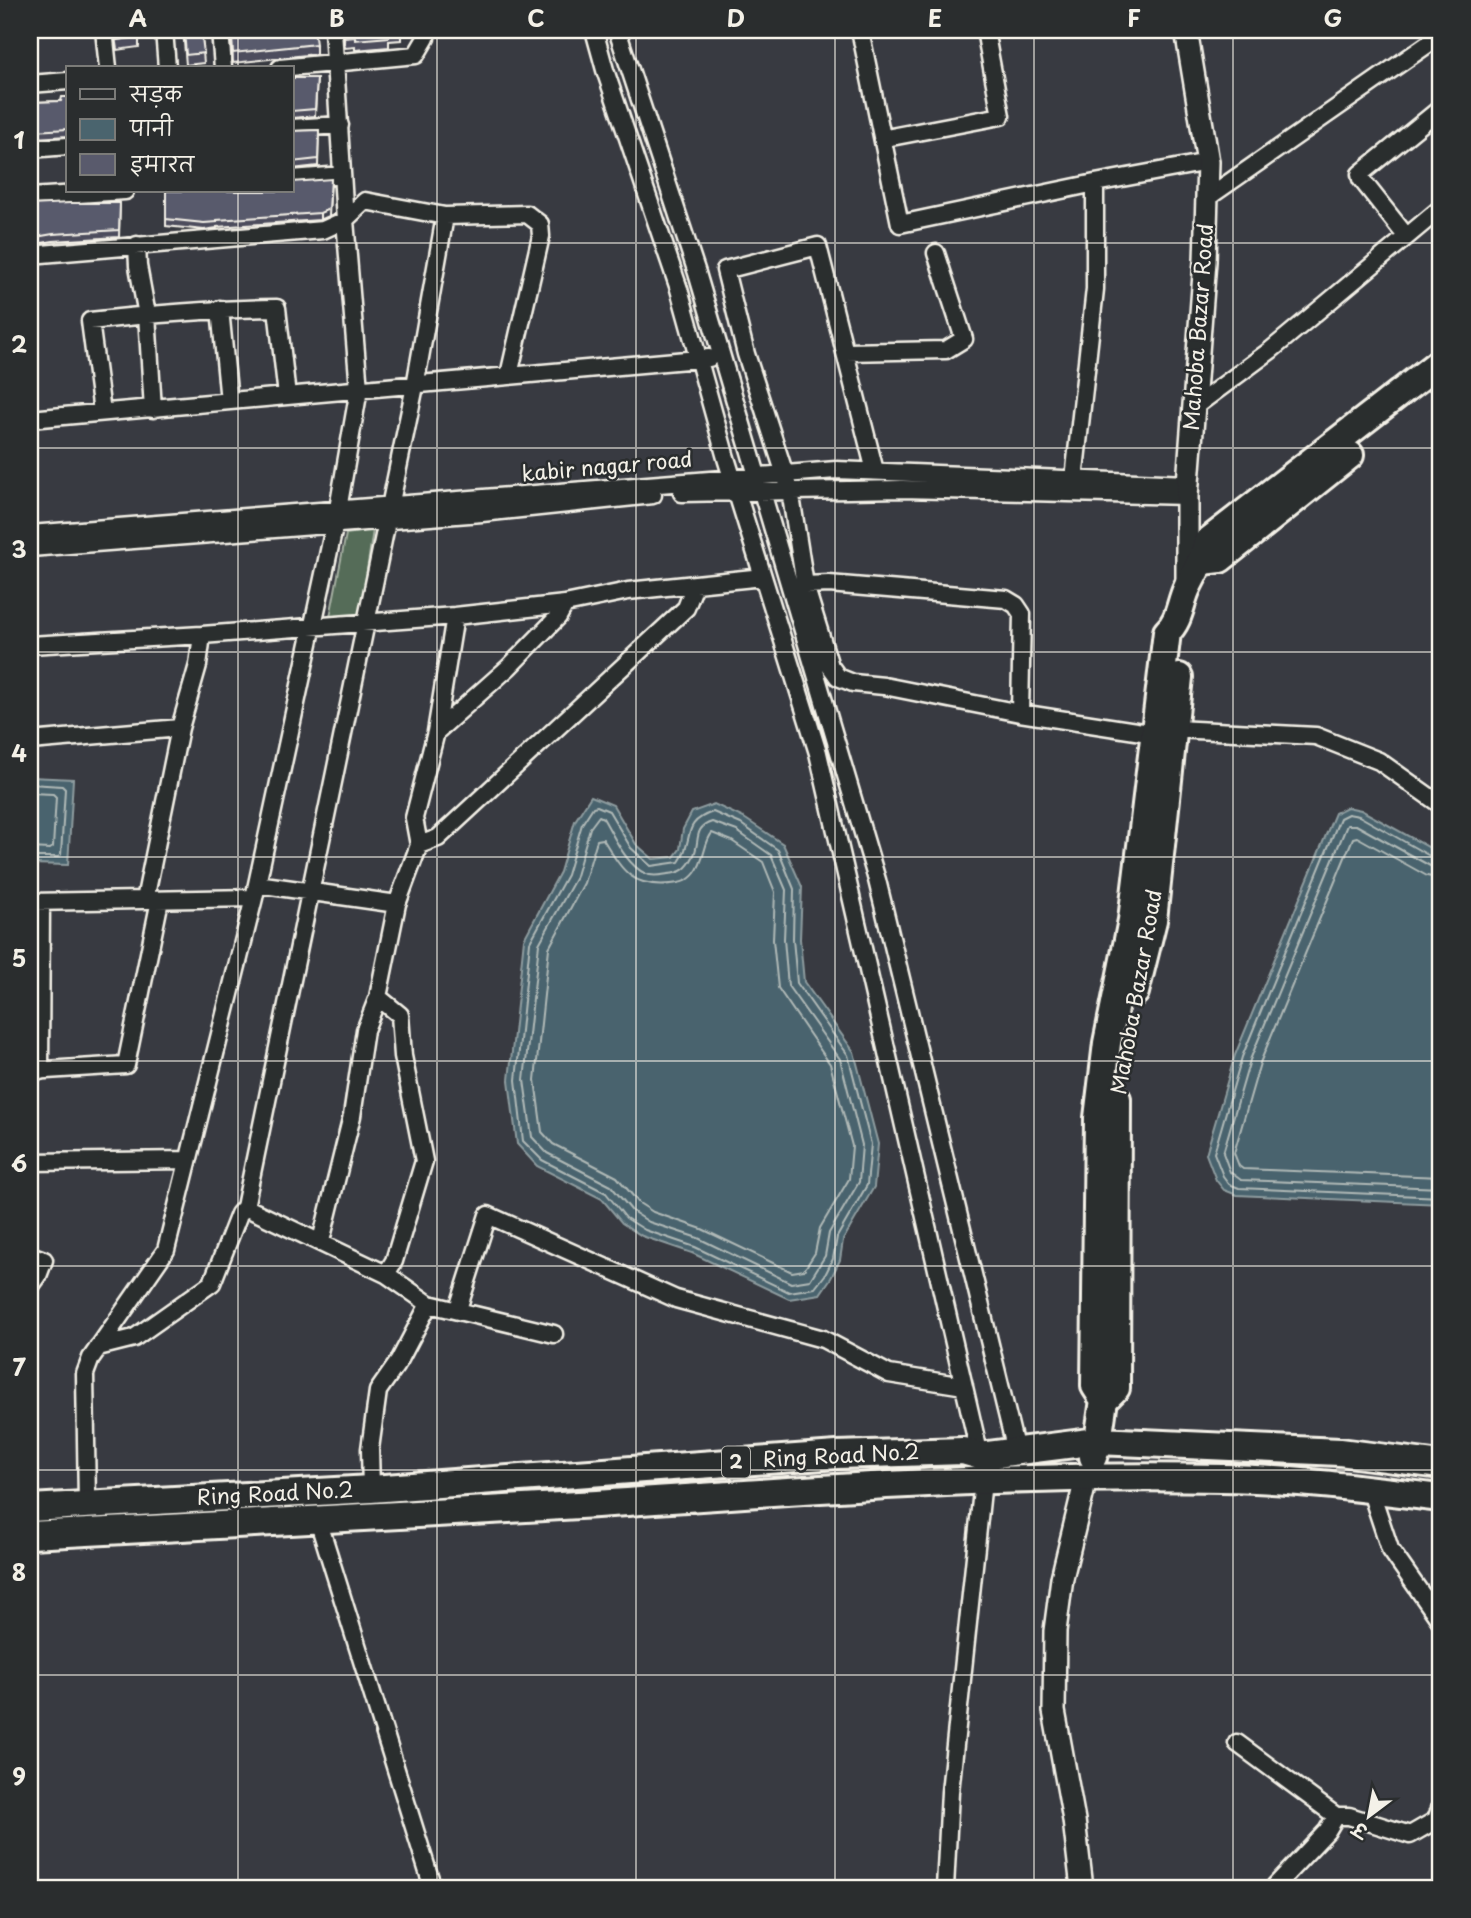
<svg xmlns="http://www.w3.org/2000/svg" width="1471" height="1918" font-family="'Playpen Sans','Playpen Sans Deva',sans-serif">
<style>
.green{fill:#556c59;stroke:#a4aea0;stroke-width:2}
.water{fill:#4a646e;stroke:#8e9c9f;stroke-width:2}
.lines{fill:none;stroke-linecap:round;stroke-linejoin:round}
.shore{stroke:#b0b9b7;stroke-width:2}
.minor-casing{stroke:#f4f1e8;stroke-width:21}
.tertiary-casing{stroke:#f4f1e8;stroke-width:26}
.primary-casing{stroke:#f4f1e8;stroke-width:32}
.minor{stroke:#2a2d2e;stroke-width:16}
.tertiary{stroke:#2a2d2e;stroke-width:21}
.primary{stroke:#2a2d2e;stroke-width:26}
.wall{fill:#4d4d5d;stroke:#f4f1e8;stroke-width:2}
.shaded-wall{fill:#3e3f4c;stroke:#f4f1e8;stroke-width:2}
.building{fill:#595a6c;stroke:#f4f1e8;stroke-width:2}
.grid{fill:none;stroke:#f4f1e8;stroke-width:2;stroke-opacity:0.55}
.labels{text-anchor:middle;stroke-width:5;stroke-linejoin:round;paint-order:stroke}
.shield{fill:#2a2d2e;stroke:#b7b6b0;stroke-width:2}
.shield-label{font-size:19px;font-weight:bold;fill:#f4f1e8}
.street-label{font-size:21px;fill:#f4f1e8;stroke:#2a2d2e}
.neatline{fill:none;stroke:#f4f1e8;stroke-width:2.5}
.grid-label{font-size:23px;text-anchor:middle;font-weight:bold;fill:#f4f1e8}
</style>
<rect width="100%" height="100%" fill="#383a41"/>
<filter id="ink" filterUnits="userSpaceOnUse"><feTurbulence type="fractalNoise" baseFrequency=".0143" numOctaves="2"/><feDisplacementMap in="SourceGraphic" scale="14" xChannelSelector="R" yChannelSelector="G"/><feConvolveMatrix kernelMatrix="1 2 1 2 8 2 1 2 1" color-interpolation-filters="sRGB"/></filter>
<g filter="url(#ink)">
<path class="green" d="M373,530L360,617H330L346,534Z"/>
<path class="water" d="M30,777L73,779L68,865L30,864Z
M591,796L613,805L636,844L653,859L674,857L680,849L683,829L692,812L714,804L744,818L783,844L802,887L800,939L804,982L854,1052L878,1144L874,1187L843,1240L840,1260L831,1278L820,1294L789,1299L692,1253L642,1236L622,1223L602,1199L537,1166L517,1144L509,1080L524,939L560,872L575,821Z
M1347,807L1361,810L1441,854V1204L1237,1195L1224,1190L1216,1180L1206,1154L1235,1055L1335,813Z"/>
<g class="lines">
<path class="shore" d="M30,784L62,786L65,789L61,855L58,857H30
M30,793L53,794L56,797L53,847L50,849L30,848
M597,806L609,811L631,848L651,866L679,862C695,839 680,823 713,812L741,824L778,850L794,889L793,939L797,983L848,1055L871,1144L867,1185L837,1237L833,1259L825,1275L815,1288L789,1292L695,1247L645,1230L626,1218L606,1193L542,1160L523,1141L516,1080L530,942L567,875L582,824L593,807Z
M599,816L603,818C614,836 625,864 646,874C653,877 661,875 668,874C681,873 687,869 693,857C701,842 692,828 712,822L737,831L771,855L786,890L784,939L788,986L840,1059L862,1145L859,1182L829,1233L825,1256L810,1280L791,1283L698,1238L649,1222L632,1211L611,1186L547,1153L532,1137L524,1080L539,944L575,879L590,828Z
M712,833L732,841L763,862L775,892L773,940L778,988L830,1064L852,1146L849,1179L820,1228L815,1253L804,1270L792,1272L702,1229L653,1212L639,1203L617,1177L553,1144L542,1132L535,1080L549,948L584,883L597,840L603,839C622,870 631,888 671,884C681,883 689,881 695,873C705,860 704,842 712,833Z
M1441,860L1435,859L1359,816L1348,814L1340,818L1242,1057L1214,1153L1223,1176L1229,1184L1239,1188L1441,1197
M1441,869L1432,867L1356,825H1347L1250,1060L1223,1153L1230,1172L1241,1180L1441,1188
M1441,879L1427,876L1357,837L1353,838L1260,1063L1234,1153L1239,1166L1243,1169L1441,1177"/>
<g class="minor-casing">
<path id="minor" d="M104,30L108,68
M164,30L167,68
M220,30L223,68
M594,30L605,70L679,289L726,458L818,753L980,1456
M617,30L697,273L877,880L1016,1451
M860,30L900,224L1095,183V289L1074,479
M280,68L416,55L426,38V30
M30,84L68,81
M292,128L340,125
M891,137L1001,116L985,30
M30,149L68,146
M292,179L342,175
M1095,183L1208,162
M30,197L125,191
M1207,198L1441,35
M1406,236L1361,179L1360,174L1441,108
M137,245L138,266L147,315L153,409
M30,255L323,230L345,220L365,201L445,216L527,214L540,224L541,236L509,375
M220,309L229,401
M846,352L946,350L964,339L936,253
M1194,407L1271,350L1441,208
M102,412L90,321C153,314 214,309 277,308L287,396
M30,419L709,358
M875,471L818,246L725,270L746,354L790,490L805,585L829,584L1006,599L1016,605L1022,614L1020,713
M682,493L902,489L1187,496
M30,534L836,470L1188,484
M30,548L482,513L653,495
M805,585L830,666L838,677L853,683L884,686L1020,713L1155,734L1175,729L1316,736L1379,761L1441,805
M30,645L202,635
M436,732L455,616
M30,741L180,728
M419,845L438,838L686,608L695,585
M257,884L397,904
M145,900L180,728L198,665L202,635L455,616L565,604L628,591L763,577
M30,902L254,898L338,509L359,389L345,220L333,30
M378,997L400,1015L403,1056L424,1161L394,1261L386,1274
M30,1071L126,1065L160,900
M40,1071L41,902
M30,1162L188,1160
M245,1207L386,1274L429,1304L554,1334
M321,1241L352,1116L365,1030L378,997L397,904L419,845L414,818L436,732L509,667L558,617L565,604
M30,1255L44,1260L38,1276L30,1287
M458,1309L488,1215L676,1299L823,1339L889,1374L964,1386
M98,1347L134,1338L212,1283L239,1214L245,1207L415,386L445,216
M371,1489L370,1449L378,1391L399,1361L429,1304
M1370,1489L1390,1549L1441,1622
M87,1504L85,1374L91,1358L166,1250L254,898
M318,1520L433,1888
M1237,1743L1336,1816H1349L1410,1835L1436,1820L1441,1806
M1275,1886L1327,1831L1336,1816
M945,1888L950,1792L983,1481"/>
</g>
<g class="tertiary-casing">
<path id="tertiary" d="M1186,30L1208,162L1205,261L1187,496V589
M1082,1888L1074,1820L1054,1711L1055,1631L1062,1578L1086,1479"/>
</g>
<g class="primary-casing">
<path id="primary" d="M1203,561L1220,559L1350,455
M1135,992L1153,920L1179,677
M1104,1400L1095,1386L1098,1118L1107,1043L1132,920L1167,632C1180,620 1180,603 1187,588C1195,571 1203,560 1207,542L1441,361
M1093,1457L1098,1441L1104,1400L1116,1388L1117,1099
M30,1508L371,1489L837,1455L963,1451L980,1456L1098,1441L1340,1452L1441,1465
M30,1535C219,1525 408,1516 597,1504C805,1490 1014,1473 1222,1478C1296,1479 1368,1489 1441,1498"/>
</g>
<use href="#minor" class="minor"/>
<use href="#tertiary" class="tertiary"/>
<use href="#primary" class="primary"/>
</g>
<path class="wall" d="M114,30H151V38L139,39V47L117,50Z
M183,30H201L204,63L186,65Z
M253,30H293V32L316,44V54L233,63L232,37L253,35Z
M343,30H401V40L389,41V47L355,50V47L345,48Z
M292,78H317L315,116L292,118Z
M68,97V136L34,138V102L61,101Z
M319,130L318,166L292,169V131Z
M166,191H292L329,216L320,220L217,227V228L204,230L166,226Z
M120,203L119,237L53,241L30,245V205Z"/>
<path class="shaded-wall" d="M331,179L329,216L320,220V213Z"/>
<path class="building" d="M116,30H139V37L117,40Z
M184,30H201L204,53L186,55Z
M254,30H293V32L314,30L316,44L233,53L232,37L254,35Z
M344,30H401L389,31V37L355,40V37L345,38Z
M292,78H317L315,109L292,111Z
M62,97H68V129L34,131V102L61,101Z
M319,130L318,159L292,162V131Z
M331,179L329,209L320,213L217,220V222L204,223L166,219V191H292V182Z
M70,203H120L119,230L53,234L30,238V205Z"/>
</g>
<path class="grid" d="M238,30V68M437,30V1888M636,30V1888M835,30V1888M1034,30V1888M1233,30V1888M238,191V1888M30,243H1441M30,448H1441M30,652H1441M30,857H1441M30,1061H1441M30,1266H1441M30,1470H1441M30,1675H1441"/>
<g class="labels">
<rect class="shield" x="722" y="1446.5" width="28" height="31" rx="5"/>
<g class="shield-label">
<text x="736" y="1469">2</text>
</g>
<g class="street-label">
<text transform="translate(1199 327) rotate(-86)" y="7">Mahoba Bazar Road</text>
<text transform="translate(607 467) rotate(-5)" y="7">kabir nagar road</text>
<text transform="translate(1137 992) rotate(-80)" y="7">Mahoba Bazar Road</text>
<text transform="translate(841 1456) rotate(-3)" y="7">Ring Road No.2</text>
<text transform="translate(275 1494) rotate(-3)" y="7">Ring Road No.2</text>
</g>
</g>
<rect width="1471" height="1918" fill="none" stroke="#2a2d2e" stroke-width="77"/>
<rect x="66" y="66" width="228" height="126" fill="#2a2d2e" stroke="#7b7b78" stroke-width="2"/>
<rect x="80" y="89" width="35" height="10" fill="#2a2d2e" stroke="#7b7b78" stroke-width="2"/>
<text x="130" y="102" font-size="21" fill="#f4f1e8">सड़क</text>
<rect x="80" y="119" width="35" height="21" fill="#4a646e" stroke="#7b7b78" stroke-width="2"/>
<text x="130" y="136" font-size="21" fill="#f4f1e8">पानी</text>
<rect x="80" y="154" width="35" height="21" fill="#595a6c" stroke="#7b7b78" stroke-width="2"/>
<text x="130" y="172" font-size="21" fill="#f4f1e8">इमारत</text>
<g transform="translate(1369 1816) rotate(212)" stroke="#2a2d2e" stroke-width="5" paint-order="stroke">
<path d="M0-5L12 26L0 18L-12 26Z" fill="#f4f1e8"/>
<text y="-10" font-size="19" font-weight="bold" text-anchor="middle" fill="#f4f1e8">उ</text>
</g>
<rect x="38" y="38" width="1394" height="1842" class="neatline"/>
<g class="grid-label">
<text x="138" y="27">A</text>
<text x="337" y="27">B</text>
<text x="536" y="27">C</text>
<text x="736" y="27">D</text>
<text x="935" y="27">E</text>
<text x="1134" y="27">F</text>
<text x="1333" y="27">G</text>
<text x="19" y="149">1</text>
<text x="19" y="353">2</text>
<text x="19" y="558">3</text>
<text x="19" y="762">4</text>
<text x="19" y="967">5</text>
<text x="19" y="1172">6</text>
<text x="19" y="1376">7</text>
<text x="19" y="1581">8</text>
<text x="19" y="1785">9</text>
</g>
</svg>
